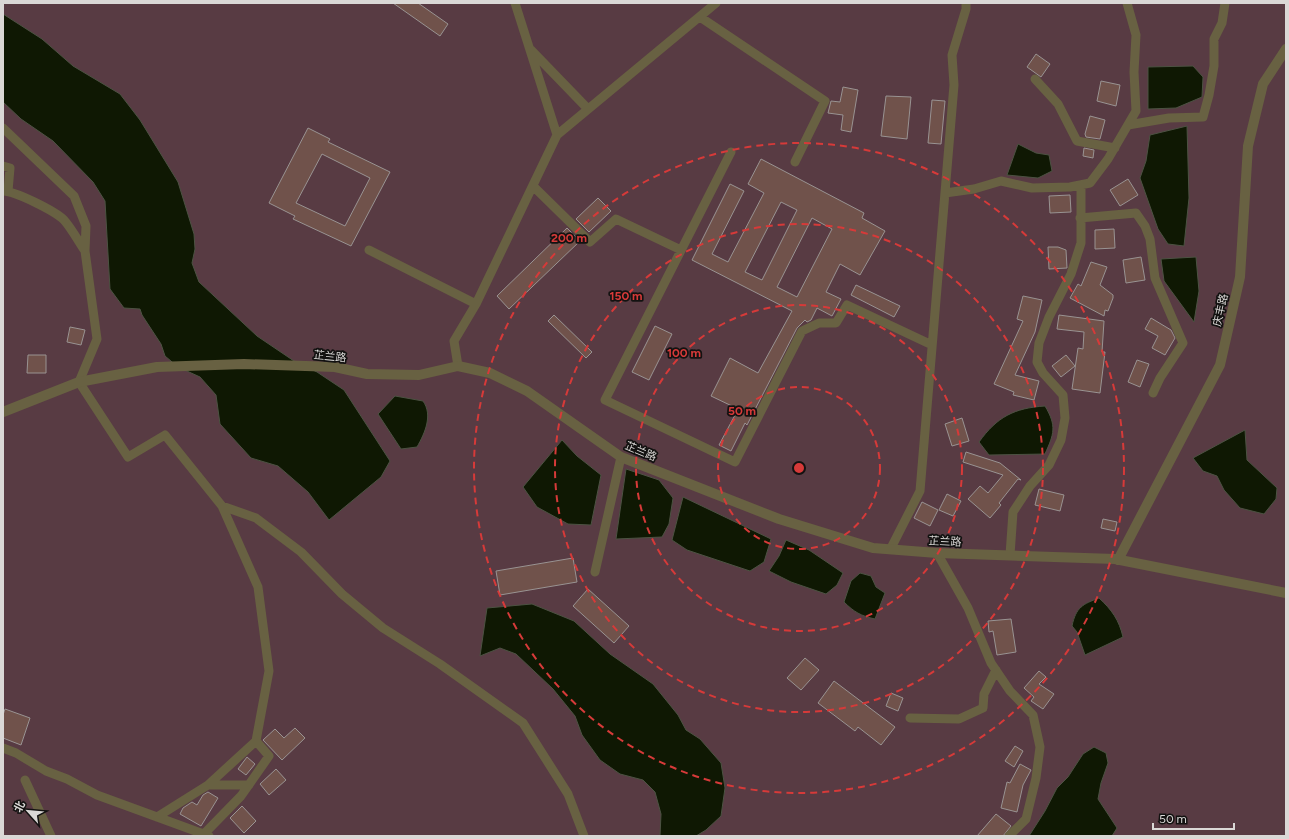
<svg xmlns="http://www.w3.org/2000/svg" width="1289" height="839" font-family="Figtree,'Noto Sans SC',sans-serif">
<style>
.green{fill:#583b43}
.water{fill:#0f1803;stroke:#4c5242}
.building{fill:#70524b;stroke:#999392;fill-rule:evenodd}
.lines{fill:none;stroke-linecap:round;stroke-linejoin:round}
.minor{stroke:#686142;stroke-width:9}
.tertiary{stroke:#686142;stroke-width:10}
.ring{fill:none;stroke:#d63a39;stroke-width:2;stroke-dasharray:7 5}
.labels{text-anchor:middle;stroke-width:3.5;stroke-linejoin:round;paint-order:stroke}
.street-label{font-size:11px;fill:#dad8d6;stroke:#131211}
.centre{fill:#d63a39;stroke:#131211;stroke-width:2}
.ring-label{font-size:12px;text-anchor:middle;font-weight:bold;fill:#d63a39;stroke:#131211;stroke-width:3.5;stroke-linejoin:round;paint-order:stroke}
</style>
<rect width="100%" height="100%" fill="#2c2926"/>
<path class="green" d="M3,3H1286V836H3Z"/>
<path class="water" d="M3,14L42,39L73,66L120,94L140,120L178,182L194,234L195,249L192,263L199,282L257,336L294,361L317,372L344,390L390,461L381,477L329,520L308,492L278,466L251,458L220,424L216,395L200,377L178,367L165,356L161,344L142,315L140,309L124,308L110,289L105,201L93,182L53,141L21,119L3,102Z
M1193,66L1203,77L1202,97L1176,108L1148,109V67Z
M1187,126L1189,198L1184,246L1168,244L1158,229L1140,178L1146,161L1150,135Z
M1018,144L1036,153L1049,155L1052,171L1038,178L1007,175Z
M1196,257L1199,291L1194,322L1164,281L1161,259Z
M395,396L423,401C433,415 425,433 417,447L401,449L378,414Z
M1045,406C1057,426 1054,434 1045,454L989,455L979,442C997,417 1014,408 1045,406Z
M1245,430L1247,460L1277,488L1276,499L1264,514L1240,508L1224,490L1217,476L1203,471L1193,458Z
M562,440L577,456L601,475L591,525L568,524L537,507L523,487Z
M626,469L659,480L673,498L669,524L662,537L616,539Z
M683,497L771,539L764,562L750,571L687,550L672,540Z
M786,540L809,550L843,573L837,585L826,594L791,582L769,571L779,556Z
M860,573L871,576L876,587L885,593L875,619C861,616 854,612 844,602L851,581Z
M1099,598C1112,610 1119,620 1123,637L1085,655L1077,632L1072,626C1076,607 1083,604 1099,598Z
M532,604L574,621L610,654L653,684L678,715L686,730L700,739L721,763L725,788L721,816L706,830L696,836H660L661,814L655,792L643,780L620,774L600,760L582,735L575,716L553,689L516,654L500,648L480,656L487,608Z
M1094,747L1106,753L1108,763L1101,783L1098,799L1117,828L1112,836H1029L1045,811L1057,788L1068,777L1083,754Z"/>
<path class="building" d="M393,3H418L448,24L440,36Z
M1036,54L1050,64L1041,77L1027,67Z
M1101,81L1120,85L1116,106L1097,101Z
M843,87L858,90L851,132L841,130L843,115L828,113L831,101L840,102Z
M886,96L911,97L907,139L881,136Z
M932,100L945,101L941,144L928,143Z
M1090,116L1105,120L1100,139L1086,137L1085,134Z
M308,128L330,139L328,142L390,172L351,246L293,219L295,216L269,203ZM322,154L370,178L345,226L296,203Z
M1084,148L1094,150L1093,158L1083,156Z
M761,159L864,213L862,218L885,231L860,275L840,264L826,292L841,299L832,316L817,308L811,320L807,322L805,320L797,328L747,425L745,423L731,451L719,445L735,415L731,413L734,407L711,396L730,358L758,373L792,311L692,260L730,184L744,191L712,254L728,262L764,193L748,184ZM781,202L797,210L762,280L745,272ZM812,218L832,229L797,297L777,287Z
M1128,179L1138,195L1120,206L1110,190Z
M1070,195L1071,212L1050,213L1049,196Z
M598,198L611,211L589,232L576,219Z
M567,228L580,241L509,309L497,296Z
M1114,229L1115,248L1095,249V230Z
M1048,247H1058L1066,250L1067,268L1049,269Z
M1141,257L1145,280L1126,283L1123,260Z
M1091,262L1107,267L1100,285L1113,295V298L1108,311L1105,310L1104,316L1070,298L1078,284L1081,286Z
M856,285L900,306L894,317L851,295Z
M1023,296L1042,300L1035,332L1015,375L1039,381L1034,400L1013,395L1014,392L994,384L1023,321L1017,319Z
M554,315L592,352L586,358L548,321Z
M1059,315L1104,321L1102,352H1105L1100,393L1072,389L1078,348L1083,349L1084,332L1057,329Z
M1151,318L1171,330L1175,338L1165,355L1152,348L1158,336L1145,329Z
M655,326L672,334L649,380L632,372Z
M70,327L85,330L81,345L67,342Z
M28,355H46V373H27Z
M1066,355L1075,366L1061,377L1052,366Z
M1137,360L1149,364L1140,387L1128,382Z
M962,418L969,441L952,446L945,424Z
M966,452L1000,463L1021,480L1018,479L999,503L1001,505L990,518L968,499L980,486L988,493L1003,475L963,462Z
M1039,489L1064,495L1060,511L1035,505Z
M947,494L961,501L953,516L939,510Z
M922,502L938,510L930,526L914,518Z
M1103,519L1117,522L1115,531L1101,528Z
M573,558L577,582L500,595L496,571Z
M588,589L629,626L614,643L573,606Z
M1011,619L1016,652L997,655L993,631L989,632L988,621Z
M805,658L819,670L801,690L787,678Z
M1039,671L1046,677L1039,684L1054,694L1043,709L1031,701L1034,697L1024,688Z
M834,681L895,727L881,745L858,727L855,731L818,703Z
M891,693L903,698L898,711L886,706Z
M5,709L30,718L21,745L3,738V715Z
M295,728L305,738L282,760L263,740L275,729L284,738Z
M1015,746L1023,751L1014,767L1005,761Z
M247,757L255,764L246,775L238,769Z
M1020,764L1031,770L1023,785L1017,812L1001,808L1007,782L1010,783Z
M276,769L286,780L269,795L260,784Z
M208,792L218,798L201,826L180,814L183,808L192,802L197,805L203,795Z
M242,806L256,821L244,833L230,818Z
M996,814L1011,826L1003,836H977Z"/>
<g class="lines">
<path class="minor" d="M700,17L825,101L795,162
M531,50L588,109
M1035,79L1058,104L1077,141L1115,148
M1128,125L1169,118L1203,117L1209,95L1214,66V39L1222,23L1225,3
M3,128L74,196L86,226L85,251L97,339L79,382L128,457L165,435L222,506L258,587L269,671L256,741L269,756L241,796L202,836
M557,135L716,3
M731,152L605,400L735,462L802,331L819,323H836L847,305L932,345
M3,166L10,168L8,191
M533,186L590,242L616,219L681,250
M3,191C15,191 55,211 64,220C72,229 78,241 85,251
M945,193L974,189L1001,181L1032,188L1070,187L1090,183L1108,159L1136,111L1134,72L1136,35L1127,3
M1080,218L1136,213L1145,226L1150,239L1155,278L1183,343L1160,378L1153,393
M369,250L476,304
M458,366L454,341L476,304L557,135L515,3
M222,506L256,518L301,552L342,594L383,628L440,664L523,723L568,794L584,836
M891,548L920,491L954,85L952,55L966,9V3
M937,553L968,608L991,663L1010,691L1033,715L1040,747L1036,778L1026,819L1009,836
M1010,555L1013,512L1030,486L1049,465L1061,440L1065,418L1063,395L1043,373L1037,362L1039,343L1049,317L1071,274L1081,243V185
M595,572L621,457
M910,718L959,719L983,708L984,694L996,670
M3,748L16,753L46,771L67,779L97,795L209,836
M25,780L51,836
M208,785H249
M157,817L208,785L256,741"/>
<path class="tertiary" d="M3,412L79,382L157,367L244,364L335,367L367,374L419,375L458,366L490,373L527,391L621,457L779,519L873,548L937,553L1115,559L1286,593
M1118,560L1220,365L1240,277L1248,146L1263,84L1286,49"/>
</g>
<g class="ring">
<circle cx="799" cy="468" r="81"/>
<circle cx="799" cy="468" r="163"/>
<circle cx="799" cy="468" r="244"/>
<circle cx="799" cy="468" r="325"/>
</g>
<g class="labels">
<g class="street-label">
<text transform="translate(1220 310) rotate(-77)" y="4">庆丰路</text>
<text transform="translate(330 356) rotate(6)" y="4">芷兰路</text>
<text transform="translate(641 451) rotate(23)" y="4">芷兰路</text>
<text transform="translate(945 541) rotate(3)" y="4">芷兰路</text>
</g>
</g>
<circle cx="799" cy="468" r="6" class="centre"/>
<g class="ring-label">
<text x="569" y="242">200 m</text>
<text x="626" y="300">150 m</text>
<text x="684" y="357">100 m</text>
<text x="742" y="415">50 m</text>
</g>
<rect width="1289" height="839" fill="none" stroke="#dad8d6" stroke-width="8"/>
<g transform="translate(28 811) rotate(297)" stroke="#131211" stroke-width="3" paint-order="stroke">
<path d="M0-3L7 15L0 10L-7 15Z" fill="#dad8d6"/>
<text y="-6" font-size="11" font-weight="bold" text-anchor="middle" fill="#dad8d6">北</text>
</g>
<path d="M1153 823v6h81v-6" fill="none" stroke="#dad8d6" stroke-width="2"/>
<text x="1159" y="823" font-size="12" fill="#dad8d6" stroke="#131211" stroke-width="3" paint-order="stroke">50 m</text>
</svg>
